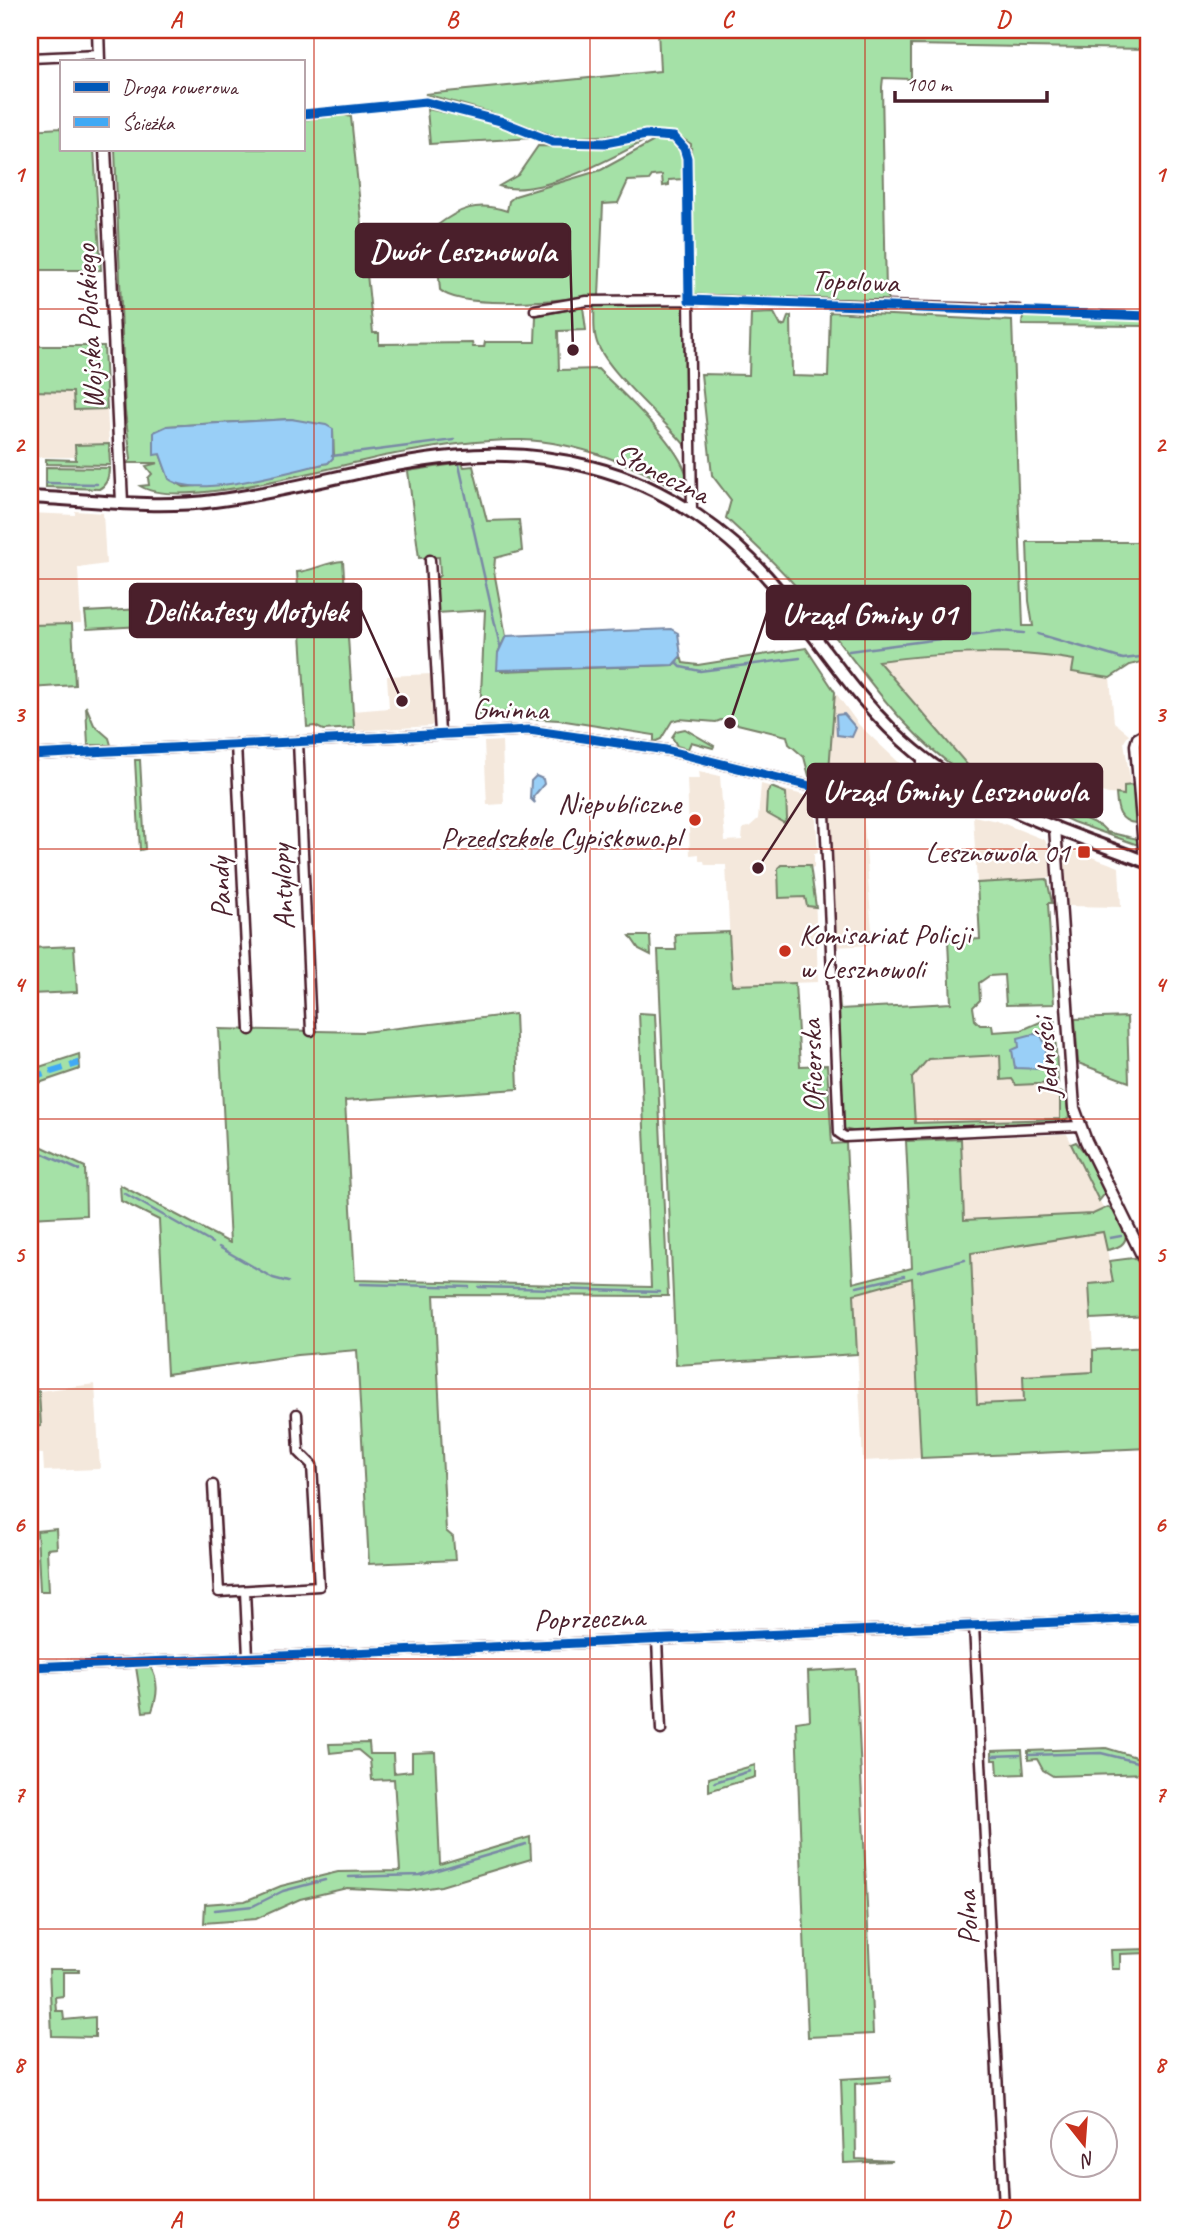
<svg xmlns="http://www.w3.org/2000/svg" width="1179" height="2238" font-family="Caveat,sans-serif">
<style>
.built{fill:#f4e8dc}
.green{fill:#a5e1a7;stroke:#788069;stroke-width:2;fill-rule:evenodd}
.water{fill:#99cff7;stroke:#7989a5;stroke-width:2}
.lines{fill:none;stroke-linecap:round;stroke-linejoin:round}
.stream{stroke:#7989a5;stroke-width:2.5}
.minor-casing{stroke:#4a1f2b;stroke-width:13}
.tertiary-casing{stroke:#4a1f2b;stroke-width:15}
.secondary-casing{stroke:#4a1f2b;stroke-width:16}
.minor{stroke:#fff;stroke-width:8}
.tertiary{stroke:#fff;stroke-width:10}
.secondary{stroke:#fff;stroke-width:10}
.quiet{stroke:#3fa9f5;stroke-width:7;stroke-dasharray:14 7;stroke-linecap:butt}
.cycleway-casing{stroke:#fff;stroke-width:13}
.cycleway{stroke:#0057b8;stroke-width:9}
.grid{fill:none;stroke:#c8321e;stroke-width:2;stroke-opacity:0.55}
.poi-dot{fill:#c8321e;stroke:#fff;stroke-width:2.5}
.labels{text-anchor:middle;stroke-width:5;stroke-linejoin:round;paint-order:stroke}
.street-label{font-size:30px;fill:#4a1f2b;stroke:#fff}
.poi-label{font-size:30px;fill:#4a1f2b;stroke:#fff;text-anchor:end}
.leader{fill:none;stroke:#4a1f2b;stroke-width:2.5}
.callout-dot{fill:#4a1f2b;stroke:#fff;stroke-width:2.5}
.callout{fill:#4a1f2b;stroke:#4a1f2b;stroke-width:2.5}
.callout-label{font-size:32px;text-anchor:middle;font-weight:bold;fill:#fff}
.neatline{fill:none;stroke:#c8321e;stroke-width:2.5}
.grid-label{font-size:23px;text-anchor:middle;font-weight:bold;fill:#c8321e}
</style>
<rect width="100%" height="100%" fill="#fff"/>
<filter id="ink" filterUnits="userSpaceOnUse"><feTurbulence type="fractalNoise" baseFrequency=".0143" numOctaves="2"/><feDisplacementMap in="SourceGraphic" scale="14" xChannelSelector="R" yChannelSelector="G"/><feConvolveMatrix kernelMatrix="1 2 1 2 8 2 1 2 1" color-interpolation-filters="sRGB"/></filter>
<g filter="url(#ink)">
<path class="built" d="M30,391L73,392L74,410L107,409L109,444L75,445L76,457H30Z
M75,511L103,513L106,564L78,568L81,623L30,625V513L75,515Z
M980,651L1027,652L1074,660L1073,672L1110,678L1114,722L1129,734L1124,742L1131,785L1125,786L1124,795L1108,794L1079,785L1081,817L969,768L877,661Z
M432,674L435,722L431,726L354,731L353,711L389,708L387,676Z
M835,692L859,725L909,772L908,784L902,790L860,788L828,783Z
M502,741L504,804L487,805L484,742Z
M699,771L720,776L725,841L742,840L743,828L749,827L758,819L761,784L811,797L815,804L818,853L814,854V867L811,868L812,890L815,891L818,982L732,985L726,865H705L704,861H699V854L690,855L687,779H700Z
M834,806L863,809L873,945L834,947L828,818Z
M973,816L997,821L1045,840L1049,850L1051,878L977,883Z
M1067,848L1119,867L1121,907L1068,906L1064,852Z
M1000,1055L1016,1085L1058,1083L1060,1119L915,1124L912,1078L928,1059Z
M1067,1134L1114,1230L1104,1232L1113,1282L1089,1284L1099,1450L978,1430L971,1253L921,1140Z
M913,1278L921,1458L863,1461L854,1293Z
M95,1384L100,1469L44,1471L43,1454L30,1453V1428L41,1426L39,1391Z"/>
<path class="green" d="M658,30H1149V49L911,45V79L883,78L882,87L886,293L890,302L694,295L691,144L673,132L560,138L492,113L425,94L660,71Z
M427,109L495,123L532,138L430,144Z
M344,115L351,117L373,333H379V344L472,343L473,347H484L485,342H535L536,316L583,307L586,330L558,331L559,370L598,369C622,394 700,460 687,494C636,466 580,442 522,440C480,439 436,447 395,454C343,463 181,512 140,486L149,485L148,478L152,474L146,466L158,463H128L131,459L125,411L115,149H303V120ZM291,419L333,430L334,456L328,463L212,485L184,487L169,478L160,454L167,426Z
M61,128V149H94L101,270H30V130Z
M666,139C685,147 682,160 684,179L669,180V185L663,186L662,175L652,176L649,180L628,181L618,203L603,204L599,296C567,299 462,311 440,290L435,227C460,208 477,201 507,211L509,201L515,196L601,170L656,140Z
M644,141C610,159 537,199 499,186L518,175L538,146L597,148Z
M684,304L689,450C667,421 602,368 596,339C593,329 595,317 594,306Z
M830,312L1012,321L1023,626H1033L1029,601L1027,542H1149V660L1130,665L1110,678L1072,672L1074,660C1008,649 944,653 878,661L969,767L980,772L974,780C897,734 854,656 798,589C777,564 751,541 726,518L731,500L712,475L701,374L749,375L751,314L774,313L781,326L785,325L788,317L791,316L792,376L828,377Z
M1067,314L1149,318V326L1022,325L1023,315Z
M30,346H104L107,409L74,410L73,392L30,391Z
M109,444L110,465L46,464V459L76,460L75,445Z
M462,463L464,467L473,466L487,521L519,520L522,551L495,558L494,571L506,636L498,653L501,671L673,665L681,656L683,663L698,665L806,648L835,692L828,783L809,776L804,757L789,744L787,736L721,720L716,722L679,719L672,721L661,739L654,742V735L559,720L508,717L507,712L480,715L485,610L437,613L435,580L440,575L439,557L419,558L408,471Z
M46,467L109,468C109,477 107,485 99,489L46,487Z
M343,561L354,728L323,730L315,726L307,727L297,572C314,571 325,562 343,561Z
M142,609L143,626L87,629L85,612Z
M72,624L75,685L30,688V625Z
M86,706L94,725L109,738L111,745H88Z
M685,729L714,746L713,748L691,742L688,749L677,746L672,737L676,731Z
M135,760H140L145,849L140,850Z
M991,777L1101,826L1107,832L1138,839L1140,844L1138,845L1073,822L1013,793L987,787Z
M1133,785L1136,823C1119,822 1117,809 1116,794L1124,795V786Z
M771,787L786,793L787,819L784,823L766,813L767,793Z
M781,865H810L816,907L807,906L805,897L779,898L778,868Z
M1047,879L1052,903H1048L1054,1004L1006,1005L1004,975L989,976L979,983L980,1000L973,1007L975,1020L980,1025H992L993,1032L1022,1030L1054,1016L1058,1083L1016,1085L1012,1079L1001,1080L1000,1055L928,1059L912,1078L915,1123L1060,1119V1092L1066,1095L1069,1117L1058,1125L856,1132L844,1129L836,995L839,994L840,1009L951,1003L948,941L980,939L977,883Z
M729,932L732,985L795,983L800,1066L827,1065L832,1144L846,1143L853,1283L912,1268L906,1141L961,1139L964,1220L1093,1214L1108,1207L1114,1209C1124,1228 1137,1245 1107,1250L1103,1232L971,1253L977,1404L1024,1402L1023,1376L1093,1372V1350L1149,1347V1448L921,1458L912,1278L854,1294L857,1354L676,1365L658,950H676L675,934Z
M630,936H650L651,955L639,949Z
M74,946L77,992L30,994V948Z
M639,1013L655,1014L668,1296L434,1295L446,1531L453,1537L455,1560L369,1564L357,1350L297,1355L167,1374L159,1220L121,1201L120,1185L230,1243L219,1029L364,1032L515,1014L518,1089L345,1101L355,1280L651,1287Z
M1127,1017L1129,1082L1078,1063L1075,1019Z
M79,1054L80,1069L30,1086V1070Z
M30,1141L85,1167L86,1215L30,1218Z
M1076,1142C1087,1154 1104,1178 1104,1195L1099,1201L1071,1144Z
M1133,1258C1154,1267 1149,1297 1149,1316L1091,1319L1089,1284L1113,1282L1109,1261Z
M39,1391L41,1426L30,1428V1393Z
M56,1529L57,1548L47,1549L49,1591H40L37,1531Z
M150,1666C159,1681 158,1695 152,1711L143,1712L136,1667Z
M856,1669L873,2034L808,2037L796,1722L810,1720L808,1672Z
M369,1743L370,1754H393L394,1773L412,1771V1753L435,1752L440,1864L530,1837L531,1859L441,1886L409,1891L347,1888L300,1899L256,1919L204,1923L205,1904L245,1901L281,1886L338,1872L400,1871L394,1779L372,1780L370,1760L358,1750L330,1753L329,1744Z
M1106,1748L1149,1761V1773L1053,1776L1043,1770L1037,1759L1028,1760V1751Z
M1022,1750L1024,1774L998,1775L997,1760H992V1751Z
M755,1765V1777L709,1791V1778Z
M1149,1949V1953L1120,1954V1969H1112L1111,1950Z
M49,1969H79V1972H63V1996L55,1997L56,2011H63L64,2020L95,2017V2037L52,2036Z
M890,2076L891,2081L855,2084L856,2159L893,2161L844,2163L841,2079Z"/>
<path class="water" d="M291,419L326,425L333,429V458L328,463C293,470 196,500 169,479L160,454L154,455V432L167,426Z
M671,629L678,633L681,656L673,665L497,670L498,653L506,636Z
M844,714L856,728L852,737L837,735L836,715Z
M536,776L543,779L544,784L533,797L535,803L530,798L531,781Z
M1033,1034L1041,1035L1046,1046V1064L1042,1069L1015,1068L1012,1050L1019,1047L1018,1038Z"/>
<g class="lines">
<path class="stream" d="M332,456L454,440
M30,465V483
M459,465L500,646
M47,483L97,484
M1038,634L1123,659L1149,656
M849,651L1000,631L1024,633
M676,662L681,667L700,671L800,658
M30,1148L79,1170
M124,1193L212,1243
M1143,1228L1149,1226
M1110,1238L1121,1236
M219,1247L273,1278L288,1282
M918,1272L965,1260
M361,1284L469,1287
M479,1287L660,1292
M857,1287L904,1276
M1029,1755L1101,1753L1149,1765
M993,1756L1020,1755
M715,1782L750,1771
M349,1877L420,1875L526,1844
M215,1910L253,1906L283,1891L325,1880"/>
<g class="minor-casing">
<path id="minor" d="M30,58L99,55
M689,300L692,512
M535,310L587,301L689,300L1019,310
M430,560L440,733
M298,741L311,1031
M236,744L250,1030
M30,755L529,730L666,750L850,796L914,799L981,796
M922,757V790
M824,791L839,1133L845,1137L1079,1126
M932,798L947,783L949,776
M914,799L940,777L949,776
M1144,861L1135,745L1137,738L1149,731
M213,1485L219,1592L319,1586L312,1465L299,1452L297,1414
M245,1591L248,1657
M974,1626L1004,2208
M657,1640L661,1730
M30,1667L1149,1618"/>
</g>
<g class="tertiary-casing">
<path id="tertiary" d="M98,30L99,61
M105,149L122,502
M1055,827L1074,1108L1086,1141L1149,1269"/>
</g>
<g class="secondary-casing">
<path id="secondary" d="M30,497C90,500 154,509 214,501C349,484 451,431 591,467C667,486 735,535 783,596C826,649 861,707 915,751C982,807 1069,832 1149,863"/>
</g>
<use href="#minor" class="minor"/>
<use href="#tertiary" class="tertiary"/>
<use href="#secondary" class="secondary"/>
<path class="quiet" d="M30,1078L79,1063"/>
<g class="cycleway-casing">
<path id="cycleway" d="M303,114L426,102L500,121L553,142L605,143L646,135L674,137L684,148L687,158L689,300L1149,316
M30,755L529,730L666,750L850,796L914,799L982,796
M30,1667L1149,1618"/>
</g>
<use href="#cycleway" class="cycleway"/>
</g>
</g>
<path class="grid" d="M314,30V2208M590,30V2208M865,30V2208M30,309H1149M30,579H1149M30,849H1149M30,1119H1149M30,1389H1149M30,1659H1149M30,1929H1149"/>
<g class="poi-dot">
<circle cx="695" cy="820" r="7"/>
<rect x="1077" y="845" width="14" height="14" rx="3.5"/>
<circle cx="785" cy="951" r="7"/>
</g>
<g class="labels">
<g class="street-label">
<text transform="translate(855 281) rotate(2)" y="10">Topolowa</text>
<text transform="translate(89 327) rotate(-93)" y="10">Wojska Polskiego</text>
<text transform="translate(662 473) rotate(26)" y="10">Słoneczna</text>
<text transform="translate(510 709) rotate(1)" y="10">Gminna</text>
<text transform="translate(282 887) rotate(-93)" y="10">Antylopy</text>
<text transform="translate(220 888) rotate(-93)" y="10">Pandy</text>
<text transform="translate(1046 1058) rotate(-95)" y="10">Jedności</text>
<text transform="translate(812 1066) rotate(-92)" y="10">Oficerska</text>
<text transform="translate(589 1618) rotate(-2)" y="10">Poprzeczna</text>
<text transform="translate(967 1918) rotate(-93)" y="10">Polna</text>
</g>
<g class="poi-label">
<text x="681" y="813">Niepubliczne<tspan x="681" dy="34">Przedszkole Cypiskowo.pl</tspan></text>
<text x="1070" y="862">Lesznowola 01</text>
<text x="799" y="944" text-anchor="start">Komisariat Policji<tspan x="799" dy="34">w Lesznowoli</tspan></text>
</g>
</g>
<path class="leader" d="M573 350L570 250M402 701L361 610M730 723L767 613M758 868L808 790"/>
<g class="callout-dot">
<circle cx="573" cy="350" r="7"/>
<circle cx="402" cy="701" r="7"/>
<circle cx="730" cy="723" r="7"/>
<circle cx="758" cy="868" r="7"/>
</g>
<g class="callout">
<rect x="356" y="224" width="214" height="53" rx="7"/>
<rect x="130" y="584" width="231" height="53" rx="7"/>
<rect x="767" y="586" width="203" height="53" rx="7"/>
<rect x="808" y="764" width="294" height="53" rx="7"/>
</g>
<g class="callout-label">
<text x="463" y="261">Dwór Lesznowola</text>
<text x="246" y="621">Delikatesy Motylek</text>
<text x="869" y="624">Urząd Gminy 01</text>
<text x="955" y="801">Urząd Gminy Lesznowola</text>
</g>
<rect width="1179" height="2238" fill="none" stroke="#fff" stroke-width="77"/>
<rect x="60" y="60" width="245" height="91" fill="#ffffff" stroke="#b7a5aa" stroke-width="2"/>
<rect x="74" y="82" width="35" height="10" fill="#0057b8" stroke="#b7a5aa" stroke-width="2"/>
<text x="122" y="94" font-size="21" fill="#4a1f2b">Droga rowerowa</text>
<rect x="74" y="117" width="35" height="10" fill="#3fa9f5" stroke="#b7a5aa" stroke-width="2"/>
<text x="122" y="130" font-size="21" fill="#4a1f2b">Ścieżka</text>
<g transform="translate(1084 2144) rotate(163)"><circle r="33" fill="#ffffff" stroke="#b7a5aa" stroke-width="2"/>
<path d="M0-5L12 26L0 18L-12 26Z" fill="#c8321e"/>
<text y="-10" font-size="19" font-weight="bold" text-anchor="middle" fill="#4a1f2b">N</text>
</g>
<path d="M895 91v10h152v-10" fill="none" stroke="#4a1f2b" stroke-width="3.5"/>
<text x="906" y="91" font-size="21" fill="#4a1f2b" stroke="#ffffff" stroke-width="5" paint-order="stroke">100 m</text>
<rect x="38" y="38" width="1102" height="2162" class="neatline"/>
<g class="grid-label">
<text x="176" y="27">A</text>
<text x="452" y="27">B</text>
<text x="727" y="27">C</text>
<text x="1003" y="27">D</text>
<text x="19" y="182">1</text>
<text x="1160" y="182">1</text>
<text x="19" y="452">2</text>
<text x="1160" y="452">2</text>
<text x="19" y="722">3</text>
<text x="1160" y="722">3</text>
<text x="19" y="992">4</text>
<text x="1160" y="992">4</text>
<text x="19" y="1262">5</text>
<text x="1160" y="1262">5</text>
<text x="19" y="1532">6</text>
<text x="1160" y="1532">6</text>
<text x="19" y="1802">7</text>
<text x="1160" y="1802">7</text>
<text x="19" y="2072">8</text>
<text x="1160" y="2072">8</text>
<text x="176" y="2227">A</text>
<text x="452" y="2227">B</text>
<text x="727" y="2227">C</text>
<text x="1003" y="2227">D</text>
</g>
</svg>
